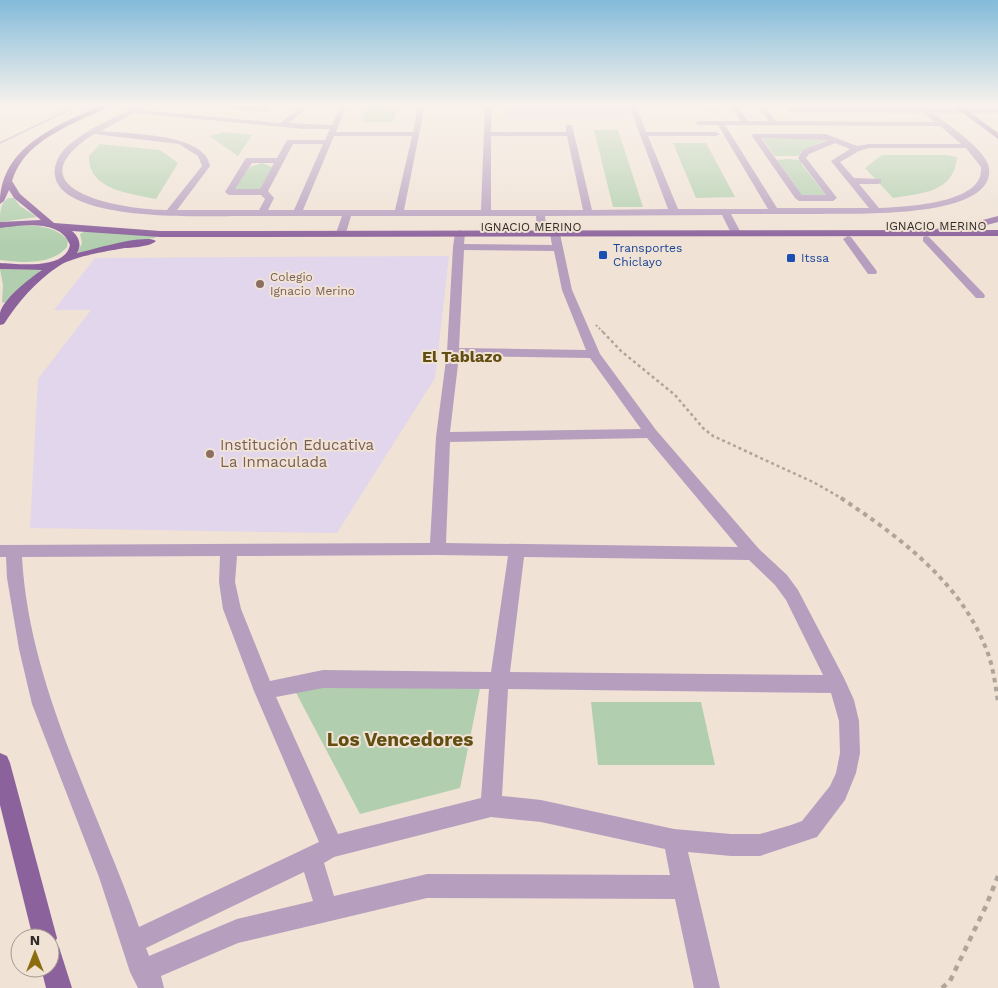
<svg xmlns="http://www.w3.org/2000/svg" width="998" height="988" font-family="'Work Sans',sans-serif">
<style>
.education{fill:#e1d6eb}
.green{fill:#b1cfae}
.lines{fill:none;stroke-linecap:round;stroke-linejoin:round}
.path-far3{stroke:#b0a59b;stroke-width:2;stroke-dasharray:2 2;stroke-linecap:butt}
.path-far2{stroke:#b0a59b;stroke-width:2.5;stroke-dasharray:3 3;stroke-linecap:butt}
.path-far1{stroke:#b0a59b;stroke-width:4;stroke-dasharray:4.5 4.5;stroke-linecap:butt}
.path{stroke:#b0a59b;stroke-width:4.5;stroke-dasharray:5.5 5.5;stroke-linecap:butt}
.lane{fill:#b69ebf;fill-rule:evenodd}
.street{fill:#b69ebf;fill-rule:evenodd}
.secondary{fill:#9e7bab;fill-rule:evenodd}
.primary{fill:#8c629d;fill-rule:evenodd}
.transit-dot{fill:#1a4fb4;stroke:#f0e2d5;stroke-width:2}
.education-dot{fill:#8d6e63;stroke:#f0e2d5;stroke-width:2}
.labels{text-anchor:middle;stroke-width:4;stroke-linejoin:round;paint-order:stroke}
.far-street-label{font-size:12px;fill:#302b26;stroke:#f0e2d5}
.far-transit-label{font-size:12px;fill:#164399;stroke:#f0e2d5;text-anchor:start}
.far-education-label{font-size:12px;fill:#785e54;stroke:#f0e2d5;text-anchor:start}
.education-label{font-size:15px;fill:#785e54;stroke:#f0e2d5;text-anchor:start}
.neighbourhood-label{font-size:16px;font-weight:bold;fill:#634e12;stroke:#f0e2d5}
.near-neighbourhood-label{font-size:19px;font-weight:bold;fill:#634e12;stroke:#f0e2d5}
</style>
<rect width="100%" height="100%" fill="#f0e2d5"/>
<path class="education" d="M504,105H626L631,118L504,119Z
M449,256L435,378L337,533L30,528L38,379L91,310H54L95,258Z"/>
<path class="green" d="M367,105H398L393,122H362Z
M594,130H618L643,207H613Z
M224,132L252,135L238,156L209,136Z
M762,138L824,139L825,140L801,152L799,156H775Z
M673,143H706L735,197L696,198Z
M100,144L160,150L178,163L156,199C129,193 88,190 89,156Z
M882,155H946L957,157C954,193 922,193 893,198L865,168Z
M786,159L801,160L802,165L826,195H802L777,160Z
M262,163L272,167L260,189H234L250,167Z
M9,198H14L20,206L37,217L0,222C0,212 0,202 9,198Z
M17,225C35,225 55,226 68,240L67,247C52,265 22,263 0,260V227Z
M85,231L156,236L155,238L119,243L79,253L78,252L82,243L80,234Z
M0,269L42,270L4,303L2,302L3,285Z
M293,687L480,688L460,788L360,814Z
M591,702H701L715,765H598Z"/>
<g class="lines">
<path class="path-far3" d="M698,105L716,112
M596,325L604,333"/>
<path class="path-far2" d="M603,332L621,351L675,395L703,428L713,436L813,482L843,499"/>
<path class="path-far1" d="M841,498C898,536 959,581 985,646C993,664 995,683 998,702"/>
<path class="path" d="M942,988L950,981L986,906L998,876"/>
<path class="lane" d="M77,105H81L0,144V142Z"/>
<path class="street" d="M139,105H148L141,110L280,123L304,105H311L289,123L332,125L341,105H347L336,132H413L418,105H425L404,210H481L485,105H492L491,132H566V125H572L592,210L668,209L629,105H636L646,132H716L720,134L716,136H648L678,209H768L718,125H699L695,123L699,121H741L730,105H736L748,121H769L756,105H763L776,121L935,122L923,113L789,112V108H918L915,105H922L927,109H998V113H932C946,123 987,150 989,168C996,220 852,213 822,214C792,214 762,214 731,214L741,233L736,236L731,233L722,215L545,216L547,233L542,236L537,233L536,216H351L346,233L341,236L336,233L342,216C309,216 276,216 243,216C208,216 63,223 55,176C53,164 60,152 70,144C90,127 116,117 139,105ZM134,113L304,129H330L325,140H287L277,158H246L225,192L229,195H261L265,199L259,210H177L210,166C206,133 127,134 101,131ZM725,125L940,126L961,144H869L857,146L826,134H753L752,136L795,198L799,201H833L837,198L806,158L809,154L835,143L850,149L831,161L869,208H777ZM94,134L179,144L198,156L202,166L167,210C122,210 7,190 94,134ZM334,136H412L395,210H303ZM491,136H567L583,210H491ZM761,138L828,140L803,150L798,158L826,195H802ZM293,144H323L294,210H268L274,198L268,191ZM869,148H966L981,167C981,171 981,175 979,179C967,204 903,207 879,208L859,184H878L881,183V179L854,178L840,162L859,151ZM252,163H274L260,189H235Z
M214,105L267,108L271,110L267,112L218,107Z
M460,230L465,233L464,244L552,245L550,234L555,231L560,234L572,290L600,354L656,430L759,549L787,575L798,590L844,678L854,700L859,721L860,753L856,773L845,800L817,837L760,856H731L688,852L720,988H694L675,899L427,898L238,943L161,976L164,988H138L130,972L99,877L32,704L19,649L7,578L6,557H0V545L430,543L436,437L447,352L453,247L455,233ZM464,250L554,251L562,290L586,350L459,348ZM459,356L590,358L641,429L450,432ZM647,438L738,547L446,543L450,442ZM438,555L508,556L491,672L323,670L270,681L241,609L235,582L237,556ZM220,556L219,582L223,609L254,691L319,842L139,927C97,807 29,686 22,557ZM524,557L749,560L775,585L786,600L823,675L510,672ZM323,688L489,689L481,798L338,834L276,697ZM508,689L831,693L839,721L840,753L836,773L830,786L802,821L791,825L760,834H731L674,829L541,800L502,796ZM491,817L541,822L665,849L670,875L427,874L334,896L324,863L334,857ZM304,872L313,901L237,919L149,956L146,948Z
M848,236L851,237L876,270L877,272L876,274H868L843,239Z
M926,236L929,237L984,294L985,296L984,298H976L923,241V237Z"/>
<path class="secondary" d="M952,105H960L998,133V139Z
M998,216V222L972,229L929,236L924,233L929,230L971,223Z"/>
<path class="primary" d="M101,105H110C102,111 91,115 82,119C53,133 22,148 12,181L20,194L54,223L160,231L998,230V236L160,237L72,231C79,237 82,245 77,253C91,250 146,233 156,241C148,248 129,247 119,249C103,252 72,257 59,266C36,281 19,301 4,324L0,325C0,322 0,317 0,313C3,299 30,278 42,270L0,269V263C19,264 65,270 70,245C61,219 22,225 0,228V222L41,220L14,198L9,190L4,201L0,204C0,146 57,126 101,105Z
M0,753L7,756L10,763L57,938L54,945L59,947L72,988H46L41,968H50V938H33L0,805Z"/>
</g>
<linearGradient id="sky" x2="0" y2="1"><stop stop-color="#83bbda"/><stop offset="0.43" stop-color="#f8f2ec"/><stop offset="1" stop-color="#f8f2ec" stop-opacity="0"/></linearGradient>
<rect width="998" height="243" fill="url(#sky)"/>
<g class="transit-dot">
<rect x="598" y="250" width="10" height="10" rx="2.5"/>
<rect x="786" y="253" width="10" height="10" rx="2.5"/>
</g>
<g class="education-dot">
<circle cx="260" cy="284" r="5"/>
<circle cx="210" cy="454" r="5"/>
</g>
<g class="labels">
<g class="far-street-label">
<text x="936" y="230">IGNACIO MERINO</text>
<text x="531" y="231">IGNACIO MERINO</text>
</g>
<g class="far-transit-label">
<text x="613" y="252">Transportes<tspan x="613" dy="14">Chiclayo</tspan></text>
<text x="801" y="262">Itssa</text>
</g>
<g class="far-education-label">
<text x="270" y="281">Colegio<tspan x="270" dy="14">Ignacio Merino</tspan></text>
</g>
<g class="education-label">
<text x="220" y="450">Institución Educativa<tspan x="220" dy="17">La Inmaculada</tspan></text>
</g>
<g class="neighbourhood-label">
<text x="462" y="362">El Tablazo</text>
</g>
<g class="near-neighbourhood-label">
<text x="400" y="746">Los Vencedores</text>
</g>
</g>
<g transform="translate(35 953)"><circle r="24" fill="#f0e2d5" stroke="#a3998f"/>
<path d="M0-4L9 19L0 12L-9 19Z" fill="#8b6d0e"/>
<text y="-8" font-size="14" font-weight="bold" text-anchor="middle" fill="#302b26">N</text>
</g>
</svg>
